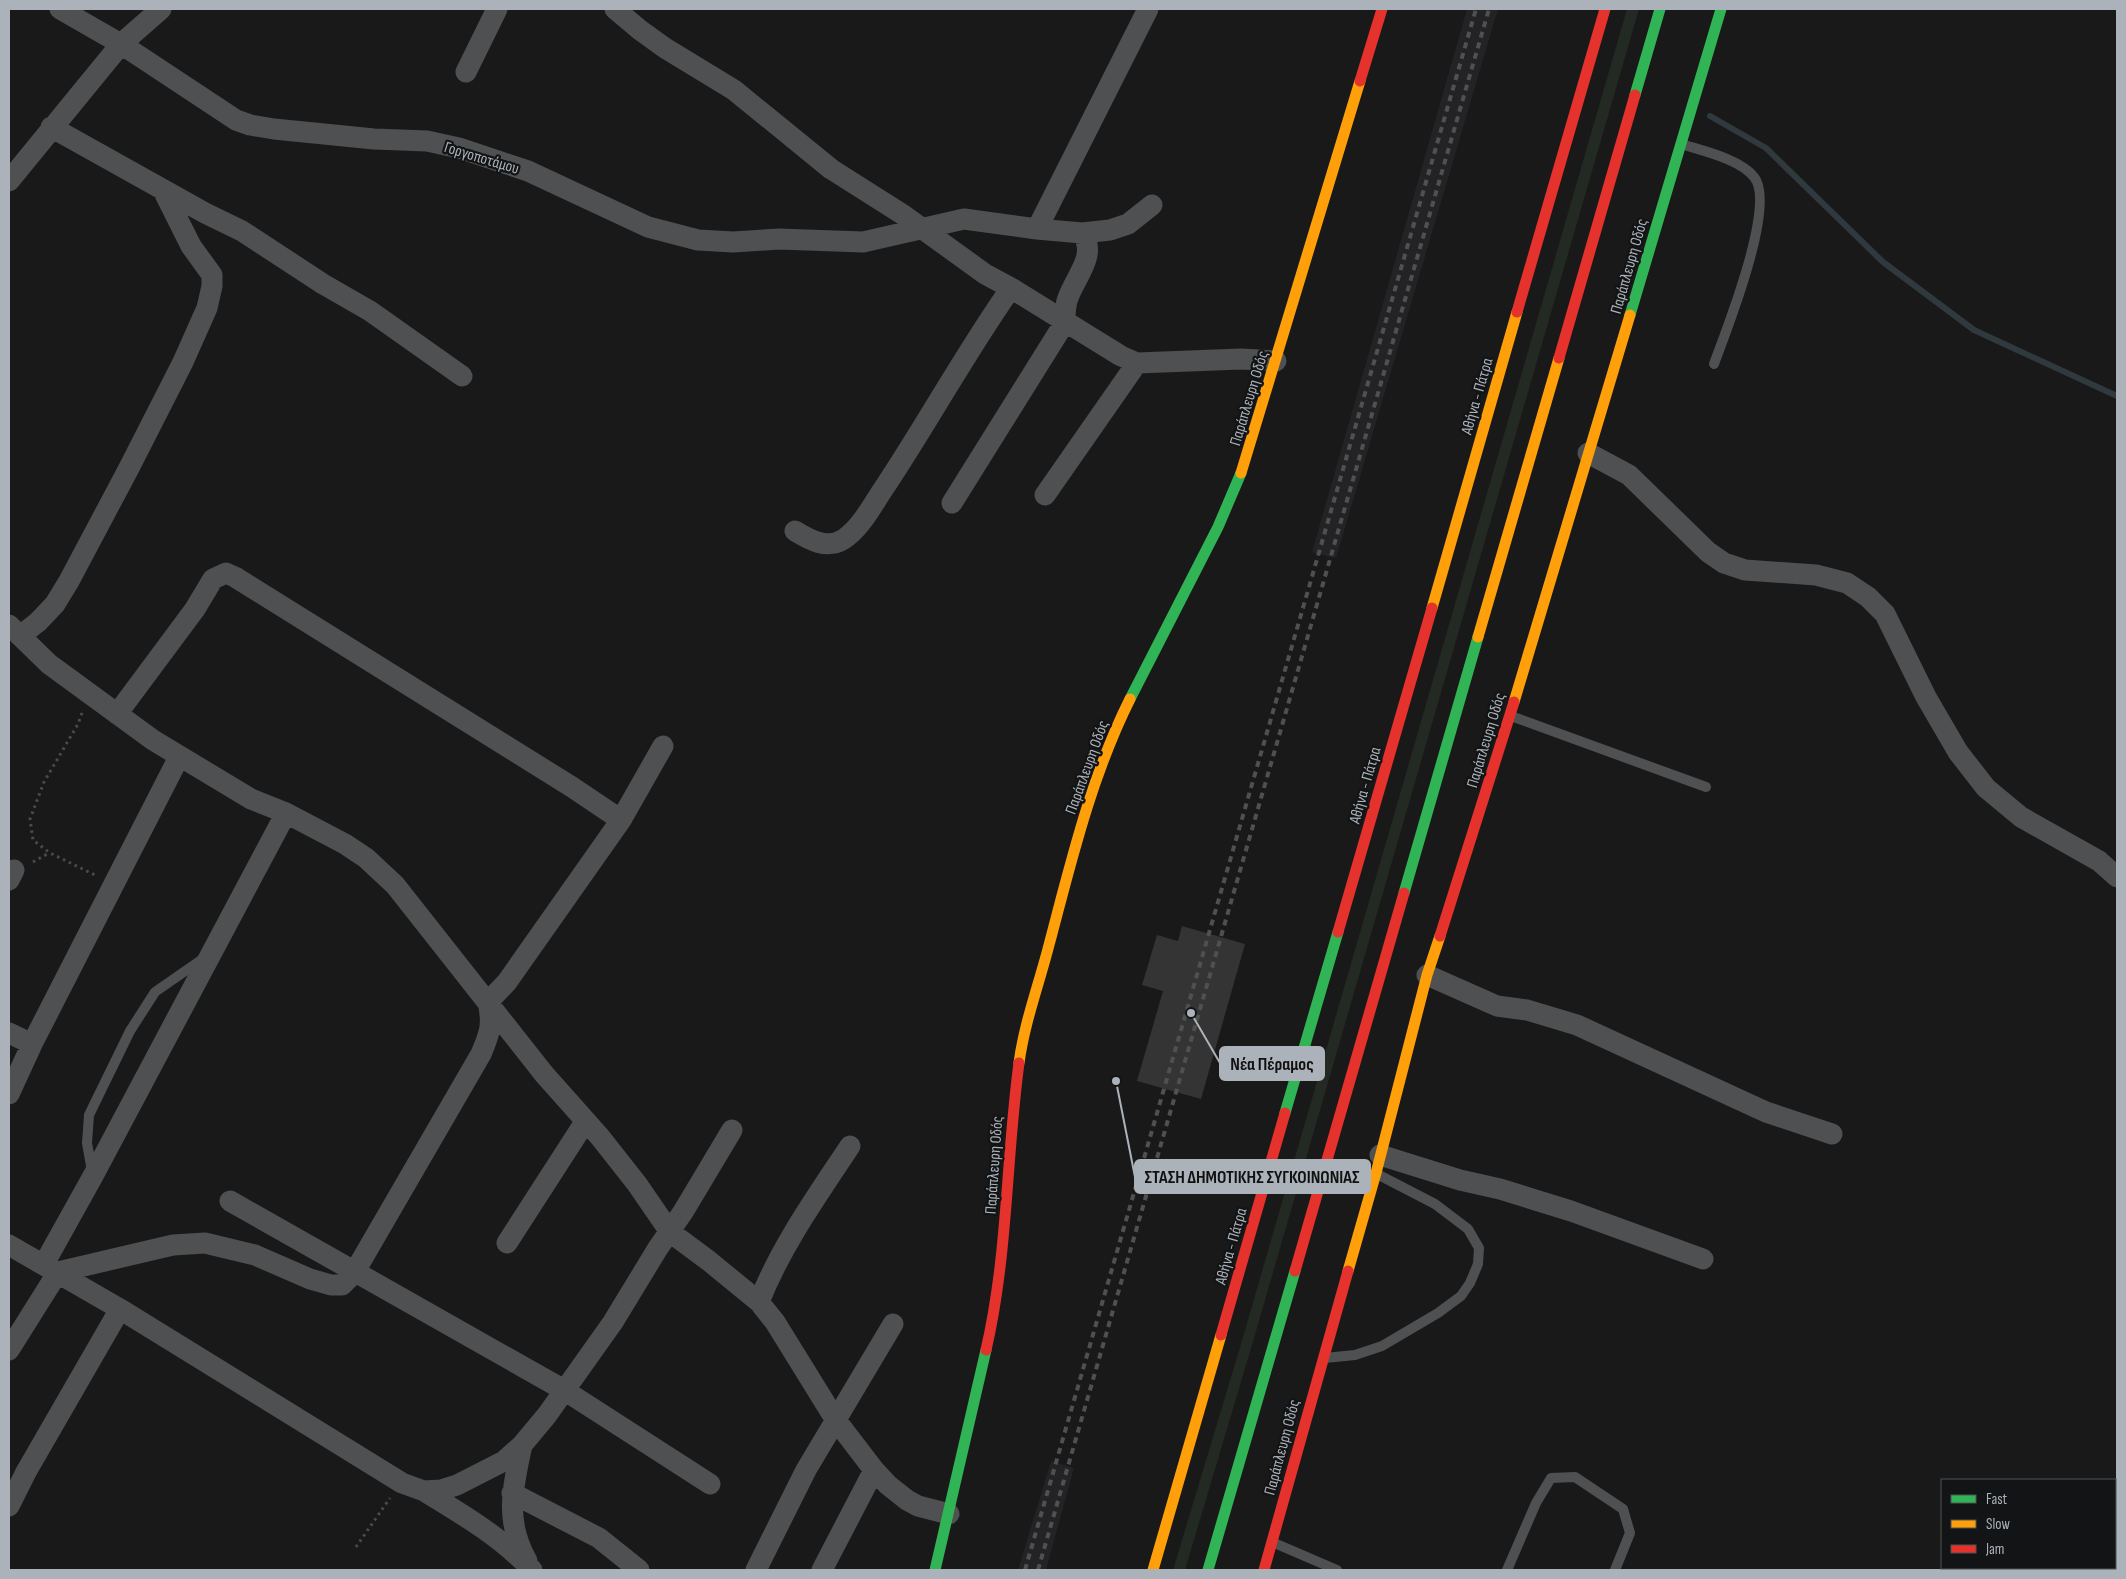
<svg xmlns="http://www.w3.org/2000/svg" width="2126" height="1579" font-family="'Sofia Sans Condensed',sans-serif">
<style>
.built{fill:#232325}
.green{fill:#232923}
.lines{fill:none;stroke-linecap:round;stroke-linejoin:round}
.stream{stroke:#303a3e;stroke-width:6}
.building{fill:#343434}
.path{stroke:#494b4d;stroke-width:3;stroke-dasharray:2.5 4;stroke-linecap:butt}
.lane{stroke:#4e5052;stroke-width:10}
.street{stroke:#4e5052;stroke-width:21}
.fast{stroke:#30b455;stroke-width:11}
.slow{stroke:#ff9f0a;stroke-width:11}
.jam{stroke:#e5322d;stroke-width:11}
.rail{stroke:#4e5052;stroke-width:4;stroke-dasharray:6 5;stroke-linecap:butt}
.labels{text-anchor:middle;stroke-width:4.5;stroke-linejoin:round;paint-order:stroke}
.street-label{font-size:16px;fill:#acb2b9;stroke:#131415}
.leader{fill:none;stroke:#acb2b9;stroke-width:2}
.callout-dot{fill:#acb2b9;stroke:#131415;stroke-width:2}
.callout{fill:#acb2b9;stroke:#acb2b9;stroke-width:2}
.callout-label{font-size:18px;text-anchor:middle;font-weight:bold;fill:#111}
</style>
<rect width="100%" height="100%" fill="#191919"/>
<path class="built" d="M1467,9H1498L1336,558L1330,557L1312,552Z
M1051,1461L1074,1468L1046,1570H1018Z"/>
<path class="green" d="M1627,9H1639L1252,1345L1185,1570H1173L1241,1344Z"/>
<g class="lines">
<path class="stream" d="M1710,116L1766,148L1883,262L1974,330L2117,396"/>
</g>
<path class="building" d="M1182,926L1245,944L1201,1099L1137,1081L1163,991L1142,985L1157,935L1178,941Z"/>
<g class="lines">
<path class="path" d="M82,713L78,724L44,782L30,819L33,840L50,853L95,875
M33,862L49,853
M356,1547L390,1498"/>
<path class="lane" d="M1681,144C1703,151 1740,159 1754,177C1777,204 1726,331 1714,364
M1511,716L1706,787
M92,1171L87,1143L89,1115L130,1031L155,992L204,958
M1325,1358L1355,1355L1382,1346L1438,1313L1461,1296L1470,1283L1478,1264L1479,1248L1468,1229L1435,1204L1377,1174
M1272,1542L1337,1570
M1507,1570L1536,1503L1551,1478L1575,1477L1623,1509L1630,1533L1615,1570"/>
<path class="street" d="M60,9L121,44L236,120L250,125L274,129L374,139L427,141L459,148L528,171L648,227L698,240L733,242L779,239L863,242L964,219L1037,229L1082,233L1110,230L1128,224L1152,205
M615,9L640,30L665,48L734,90L831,169L902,214L985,274L1011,288L1121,356L1137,363L1241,359L1276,361
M466,72L497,9
M51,127L205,213L242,231L323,284L370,311L462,376
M9,181L121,44L161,9
M1037,229L1148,9
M1588,453L1629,475L1708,552L1724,563L1745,570L1816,575L1847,583L1868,597L1885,614L1926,697L1958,752L1986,788L2021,817L2099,861L2117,877
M1045,495L1137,363
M952,503L1065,322C1065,314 1065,305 1068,298C1075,277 1098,255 1082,233
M795,531C810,540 827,550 844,539C862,527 874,502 886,485C929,420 966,352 1011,288
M9,625L49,664L153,740L251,799L286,813L345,844L366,858L395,885L544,1074L600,1137L637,1184L670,1232L709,1261L759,1302L775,1322L835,1419L874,1470L888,1485L907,1500L918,1506L949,1514
M20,636L38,622L55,604L69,581L129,468L183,362L207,308L212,286V275L191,246L163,190
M117,714L195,609L213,579L226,573L235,577L572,787L621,820
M9,880L14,870
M1427,975L1497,1006L1527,1010L1577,1025L1766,1112L1832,1134
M9,1033L32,1044
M9,1094L32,1044L179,757
M1380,1155L1460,1180L1500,1189L1571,1211L1703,1259
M230,1201L564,1390L710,1484
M507,1243L585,1122
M9,1245L120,1309L26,1472L9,1506
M44,1264L93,1176L286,813
M759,1302C781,1246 817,1196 850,1146
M120,1309L402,1483L424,1491L441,1490L457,1485L504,1461L522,1445L547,1415L613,1322L658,1248L683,1212L732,1130
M9,1350L58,1272L173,1245L205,1243L255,1255L310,1279L331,1285H342L354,1273L481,1054C490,1033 493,1024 488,1002L507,982L621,820L663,746
M522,1445C513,1487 504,1520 527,1561
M424,1491C462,1514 501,1537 532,1570
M512,1493L599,1538L639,1570
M756,1570L806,1470L893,1324
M822,1570L874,1470"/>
<path class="fast" d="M1635,95L1660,9
M1630,315L1721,9
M1130,699L1218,527L1241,473
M1404,893L1478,637
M1285,1113L1338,932
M935,1570L986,1350
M1208,1570L1295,1271"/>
<path class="slow" d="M1241,473L1360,81
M1432,608L1517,312
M1478,637L1559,358
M1514,702L1630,315
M1019,1063C1024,1024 1039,984 1049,945C1071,862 1091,777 1130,699
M1348,1271L1376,1173L1427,975L1440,936
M1153,1570L1221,1335"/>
<path class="jam" d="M1360,81L1382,9
M1517,312L1605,9
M1559,358L1635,95
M1338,932L1432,608
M1440,936L1514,702
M1295,1271L1404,893
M1221,1335L1285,1113
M986,1350C1008,1255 1006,1159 1019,1063
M1264,1570L1348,1271"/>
<path class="rail" d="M1025,1570L1476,9
M1038,1570L1489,9"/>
</g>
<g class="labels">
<g class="street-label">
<text transform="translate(482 157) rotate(17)" y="6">Γοργοποτάμου</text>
<text transform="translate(1628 266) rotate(-74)" y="6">Παράπλευρη Οδός</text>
<text transform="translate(1476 396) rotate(-74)" y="6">Αθήνα - Πάτρα</text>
<text transform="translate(1248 398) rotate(-73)" y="6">Παράπλευρη Οδός</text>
<text transform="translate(1485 740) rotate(-73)" y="6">Παράπλευρη Οδός</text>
<text transform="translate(1086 767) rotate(-70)" y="6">Παράπλευρη Οδός</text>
<text transform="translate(1364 785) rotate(-74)" y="6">Αθήνα - Πάτρα</text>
<text transform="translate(993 1165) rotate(-86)" y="6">Παράπλευρη Οδός</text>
<text transform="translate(1230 1246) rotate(-74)" y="6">Αθήνα - Πάτρα</text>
<text transform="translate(1281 1447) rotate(-75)" y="6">Παράπλευρη Οδός</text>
</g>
</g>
<path class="leader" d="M1191 1013L1220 1063M1116 1081L1135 1177"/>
<g class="callout-dot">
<circle cx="1191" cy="1013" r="5"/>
<circle cx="1116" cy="1081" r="5"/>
</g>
<g class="callout">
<rect x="1220" y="1047" width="104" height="33" rx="5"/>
<rect x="1135" y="1160" width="235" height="33" rx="5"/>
</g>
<g class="callout-label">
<text x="1272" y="1070">Νέα Πέραμος</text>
<text x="1252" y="1183">ΣΤΑΣΗ ΔΗΜΟΤΙΚΗΣ ΣΥΓΚΟΙΝΩΝΙΑΣ</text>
</g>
<rect width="2126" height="1579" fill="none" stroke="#acb2b9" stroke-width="20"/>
<rect x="1941" y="1479" width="175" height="90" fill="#131415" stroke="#505357"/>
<rect x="1951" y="1495" width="25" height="8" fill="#30b455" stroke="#505357"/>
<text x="1986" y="1504" font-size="15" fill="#acb2b9">Fast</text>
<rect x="1951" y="1520" width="25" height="8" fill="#ff9f0a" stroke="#505357"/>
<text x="1986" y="1529" font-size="15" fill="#acb2b9">Slow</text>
<rect x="1951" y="1545" width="25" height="8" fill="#e5322d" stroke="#505357"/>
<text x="1986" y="1554" font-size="15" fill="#acb2b9">Jam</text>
</svg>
